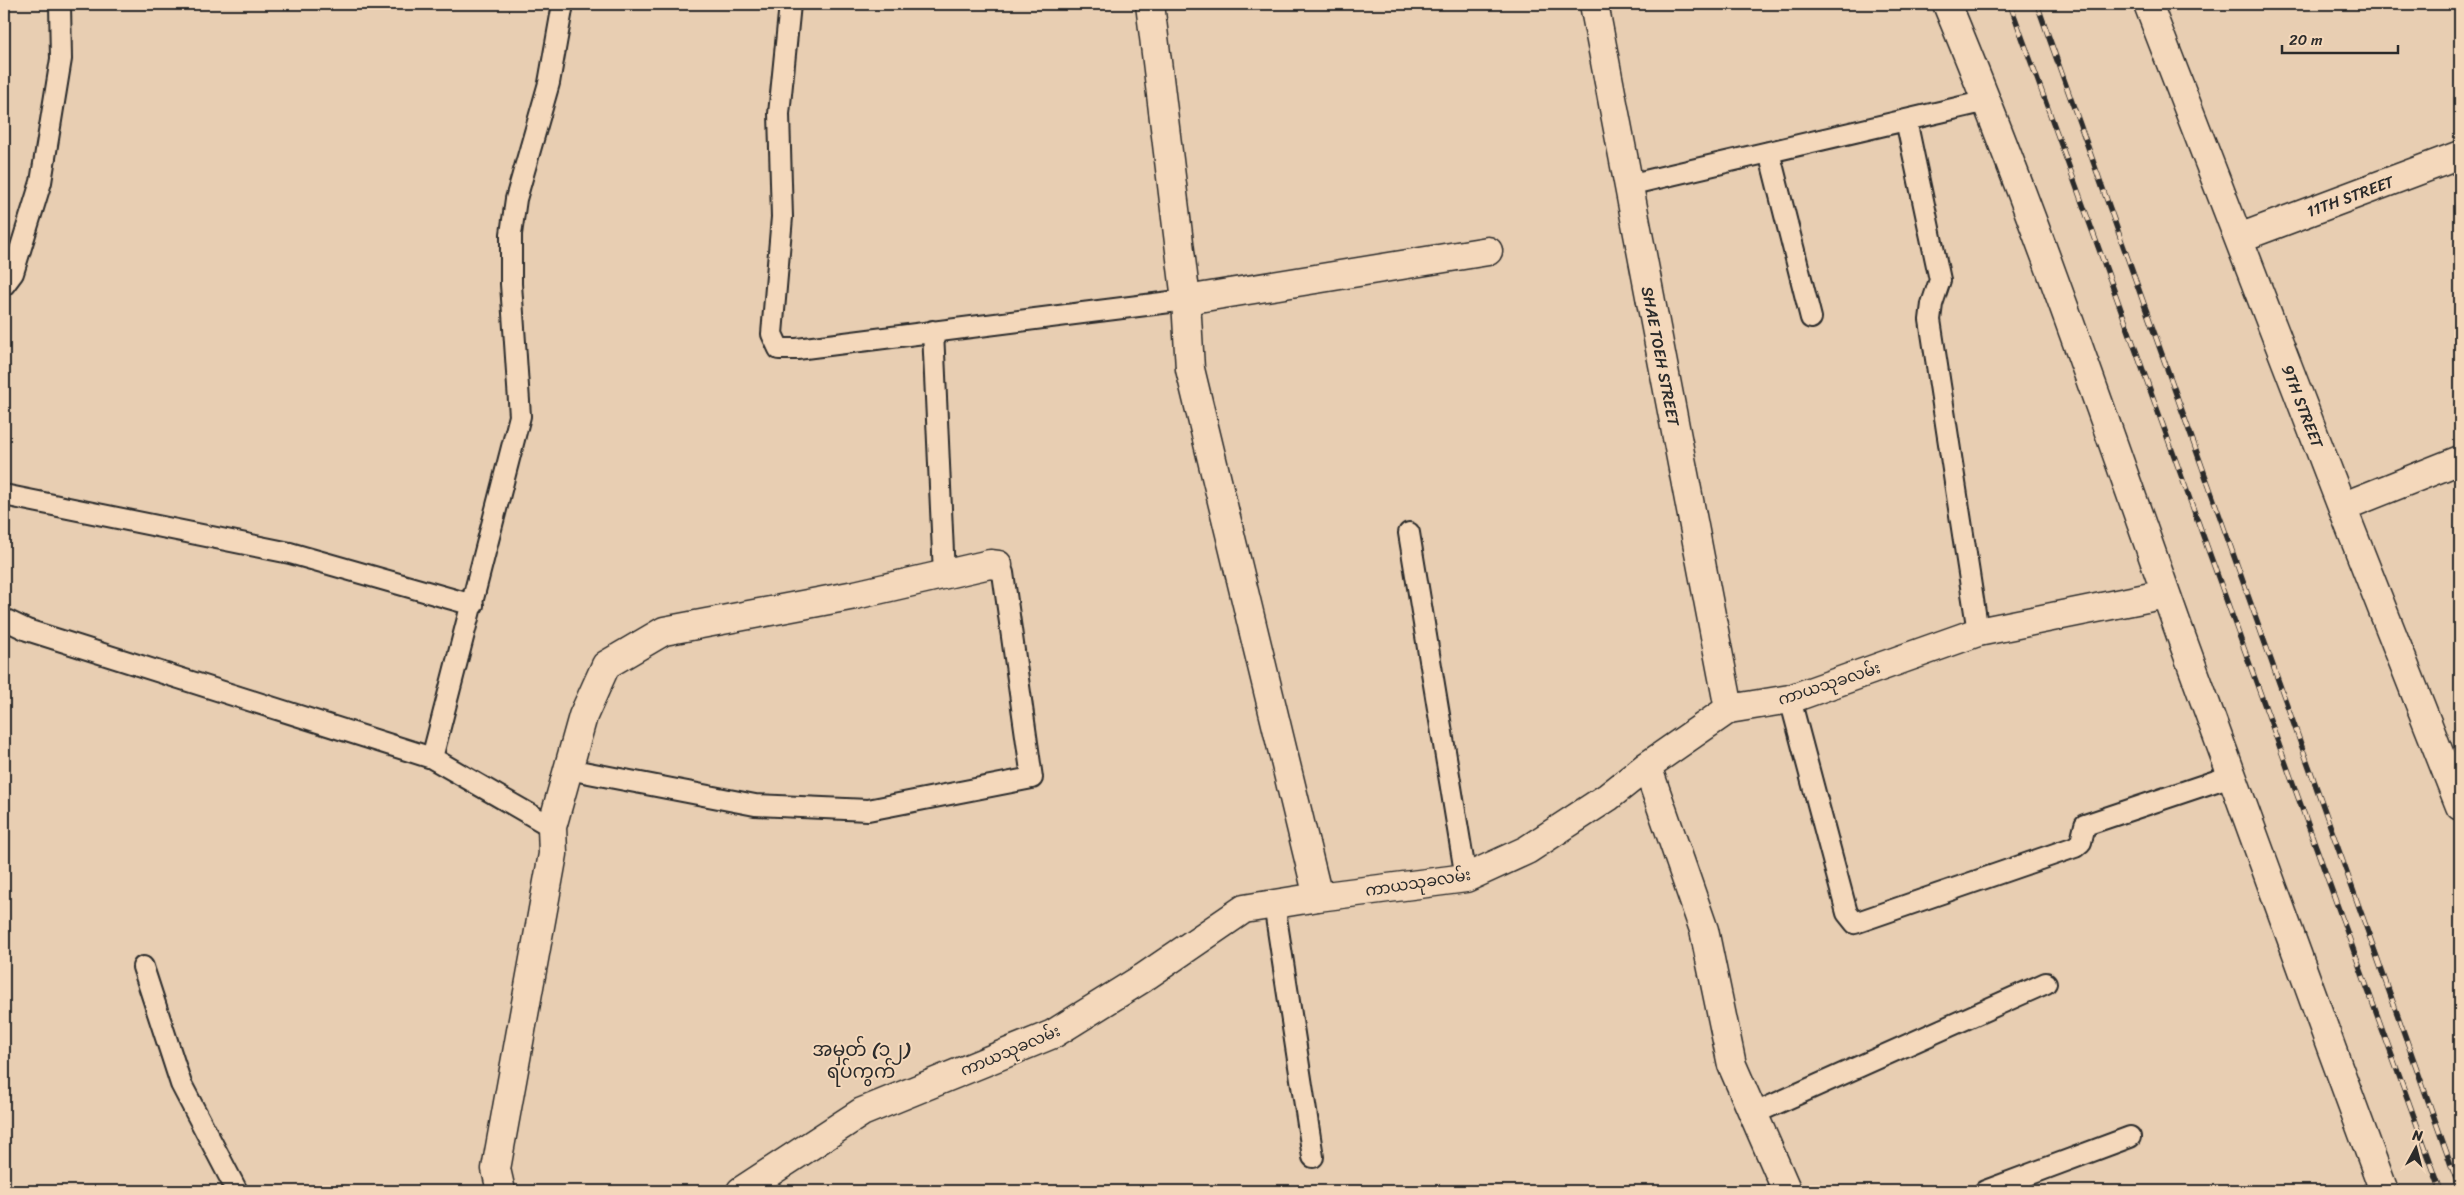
<svg xmlns="http://www.w3.org/2000/svg" width="2464" height="1195" font-family="Sriracha,'Noto Sans Myanmar',sans-serif">
<style>
.lines{fill:none;stroke-linecap:round;stroke-linejoin:round}
.service-casing{stroke:#2b2b2b;stroke-width:24}
.minor-casing{stroke:#2b2b2b;stroke-width:31}
.service{stroke:#f4d8bb;stroke-width:20}
.minor{stroke:#f4d8bb;stroke-width:28}
.rail-casing{stroke:#2b2b2b;stroke-width:5.5}
.rail{stroke:#f4d8bb;stroke-width:4;stroke-dasharray:11;stroke-linecap:butt}
.labels{text-anchor:middle;stroke-width:4;stroke-linejoin:round;paint-order:stroke}
.street-label{font-size:16px;fill:#2b2b2b;stroke:#f4d8bb}
.quarter-label{font-size:19px;fill:#2b2b2b;stroke:#f4d8bb}
</style>
<rect width="100%" height="100%" fill="#e8ceb2"/>
<filter id="ink" filterUnits="userSpaceOnUse"><feTurbulence type="fractalNoise" baseFrequency=".02" numOctaves="2"/><feDisplacementMap in="SourceGraphic" scale="10" xChannelSelector="R" yChannelSelector="G"/><feConvolveMatrix kernelMatrix="1 2 1 2 8 2 1 2 1" color-interpolation-filters="sRGB"/></filter>
<g filter="url(#ink)">
<g class="lines">
<g class="service-casing">
<path id="service" d="M790,4L779,114L782,217L772,334L779,349H797L1186,300
M1906,120L1940,280L1932,304L1930,320L1978,632
M1769,152L1811,318
M1628,185L1987,101
M4,285L13,273L41,182L61,59L60,4
M933,331L944,575
M4,495L290,553L473,605
M1409,533L1466,878
M4,619L27,630L432,758L552,827
M1790,699L1847,913L1855,923L2075,847L2081,842L2085,825L2231,776
M432,758L520,416L511,284V234L516,199L549,83L563,4
M568,769L755,805L868,810L1032,778L1003,573L998,565
M1274,904L1313,1157
M143,967L181,1084L237,1191
M1753,1114L2046,983
M1985,1191L2130,1137"/>
</g>
<g class="minor-casing">
<path id="minor" d="M1150,4L1186,300L1190,369L1318,897
M1594,4L1729,709
M1947,4C2033,211 2106,424 2181,636C2247,821 2316,1006 2384,1191
M2148,4L2342,507L2460,806
M2239,238L2460,155
M1186,300L1488,251
M2342,507L2460,460
M1647,766L1704,930L1732,1065L1787,1191
M501,1191L496,1169L553,854L552,827L583,716L606,665L664,631L855,595L990,564L998,565
M741,1191L862,1112L1053,1034L1143,978L1244,909L1318,897L1466,878L1527,850L1608,797L1647,766L1729,709L1790,699L1978,632L2166,594"/>
</g>
<use href="#service" class="service"/>
<use href="#minor" class="minor"/>
<g class="rail-casing">
<path id="rail" d="M2010,4L2441,1191
M2037,4L2460,1190"/>
</g>
<use href="#rail" class="rail"/>
</g>
</g>
<g class="labels">
<g class="street-label">
<text transform="translate(2350 196) rotate(-20)" y="6">11TH STREET</text>
<text transform="translate(1661 356) rotate(79)" y="6">SHAE TOEH STREET</text>
<text transform="translate(2303 406) rotate(69)" y="6">9TH STREET</text>
<text transform="translate(1829 683) rotate(-18)" y="6">ကာယသုခလမ်း</text>
<text transform="translate(1418 882) rotate(-9)" y="6">ကာယသုခလမ်း</text>
<text transform="translate(1010 1050) rotate(-23)" y="6">ကာယသုခလမ်း</text>
</g>
<g class="quarter-label">
<text x="861" y="1056">အမှတ် (၁၂)<tspan x="861" dy="22">ရပ်ကွက်</tspan></text>
</g>
</g>
<rect width="2464" height="1195" fill="none" stroke="#f4d8bb" stroke-width="20"/>
<rect x="10" y="10" width="2444" height="1175" fill="none" stroke="#2b2b2b" stroke-width="2" filter="url(#ink)"/>
<g transform="translate(2416 1148) rotate(7)" stroke="#f4d8bb" stroke-width="4" paint-order="stroke">
<path d="M0-4L9 19L0 12L-9 19Z" fill="#2b2b2b"/>
<text y="-8" font-size="14" font-weight="bold" text-anchor="middle" fill="#2b2b2b">N</text>
</g>
<path d="M2282 45v8h116v-8" fill="none" stroke="#2b2b2b" stroke-width="2.5"/>
<text x="2289" y="45" font-size="15" fill="#2b2b2b" stroke="#f4d8bb" stroke-width="4" paint-order="stroke">20 m</text>
</svg>
